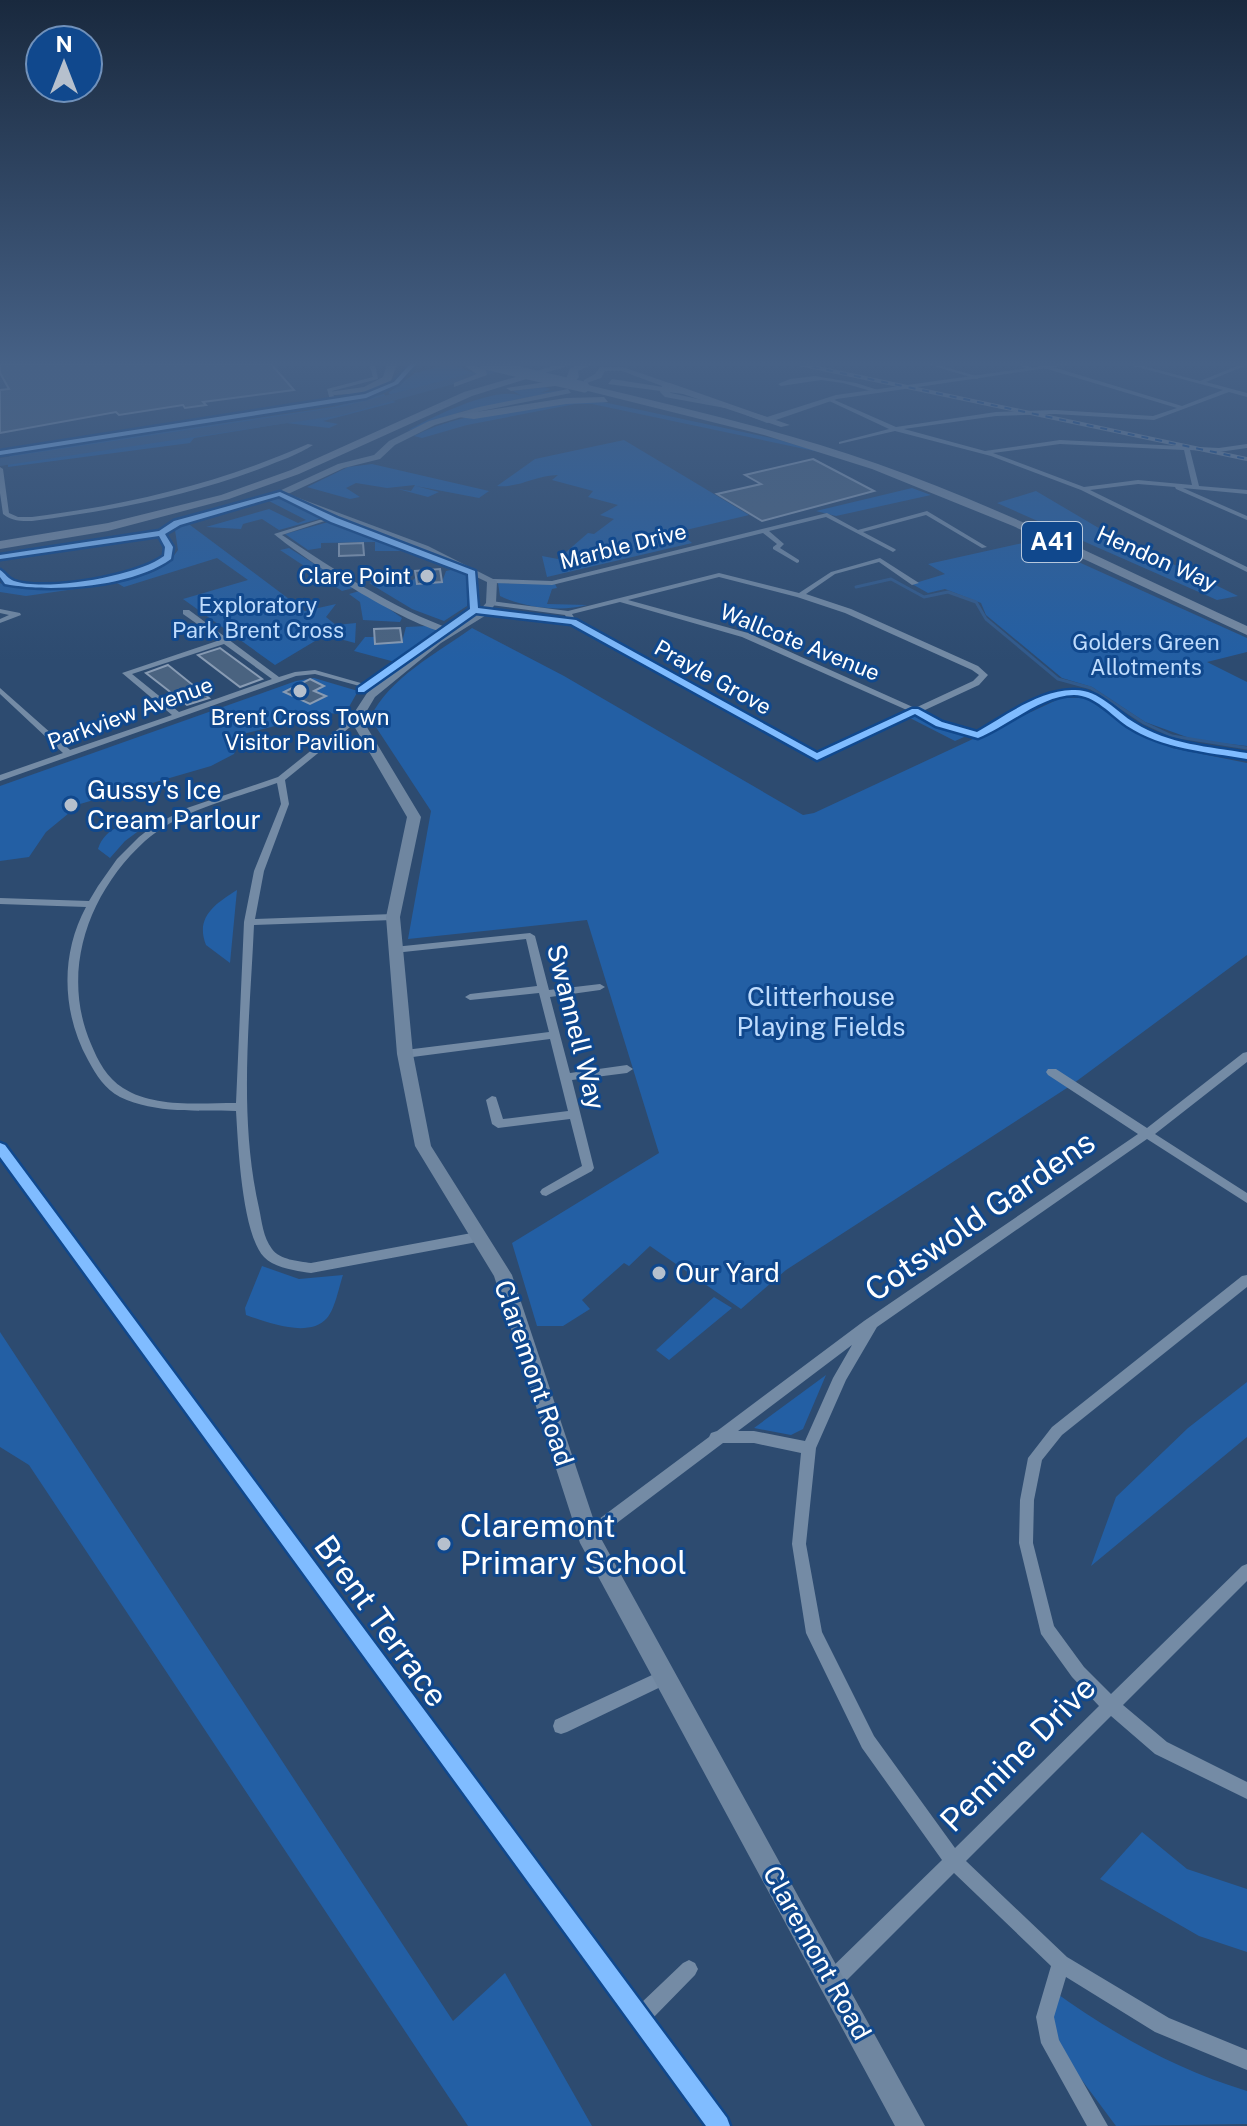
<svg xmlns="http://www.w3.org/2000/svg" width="1247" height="2126" font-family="'Public Sans',sans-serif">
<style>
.green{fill:#235fa4}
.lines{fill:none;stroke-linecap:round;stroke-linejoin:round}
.stream{stroke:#315a8c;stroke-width:3}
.river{fill:#315a8c;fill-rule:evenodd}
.building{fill:#4a6380;stroke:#889bb3;stroke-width:2}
.street{fill:#748ba5;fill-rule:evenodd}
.secondary{fill:#6f86a0;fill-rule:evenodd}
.highway{fill:#778ba3;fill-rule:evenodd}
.rail-casing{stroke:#778ba3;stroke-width:4}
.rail{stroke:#10488d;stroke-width:2;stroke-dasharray:7;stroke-linecap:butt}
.highway-bridge{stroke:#778ba3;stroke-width:11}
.cycleway-casing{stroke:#10488d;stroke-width:5}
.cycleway{fill:#80bcff;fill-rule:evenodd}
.poi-dot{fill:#b6c0cd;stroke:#10488d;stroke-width:3}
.labels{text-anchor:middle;stroke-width:6;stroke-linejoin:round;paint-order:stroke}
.far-street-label{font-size:22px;fill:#fff;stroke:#10488d}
.far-poi-label{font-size:22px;fill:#fff;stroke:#10488d;text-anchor:end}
.far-park-label{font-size:22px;fill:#bfdcfd;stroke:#10488d}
.shield{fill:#10488d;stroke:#b7c8dd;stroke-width:2}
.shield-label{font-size:24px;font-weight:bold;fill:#fff}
.poi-label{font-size:26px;fill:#fff;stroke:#10488d;text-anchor:start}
.park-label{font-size:26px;fill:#bfdcfd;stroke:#10488d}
.street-label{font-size:26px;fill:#fff;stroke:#10488d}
.near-street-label{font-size:32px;fill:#fff;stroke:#10488d}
.near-poi-label{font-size:32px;fill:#fff;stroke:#10488d;text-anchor:start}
</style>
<rect width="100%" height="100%" fill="#2d4b70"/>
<path class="green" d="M451,364L473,373L396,396L388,393L415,373Z
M544,387L551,389L540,393L563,390L463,411L407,431C432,417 496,385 522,396L513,391Z
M384,394L387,399L341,410L7,459L12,454L333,407Z
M389,400L396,402L323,421L338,424L329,428L286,423L194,438L190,443L8,467V463L342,411Z
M594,400L776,439L824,453L592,404H575L467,425L422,438L414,436C464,410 538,406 594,400Z
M624,440L749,515L686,530L690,535L684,536L692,543L547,577L542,556L558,559L588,533L594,534L614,519L600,515L618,505L588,497L593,491L552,480L558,475C536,475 520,488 497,486L535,459Z
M372,464L489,491L479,498L416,486L439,492L428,497L398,489L411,491L415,485L387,488L356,483L346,488L360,497L350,499L307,487L348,467Z
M912,488L931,495L836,516L816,511Z
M1036,491L1097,527L1238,596L1217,600L997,503Z
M276,499L288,500L323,518L279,530L262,519L243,524L241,529L206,527L269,509L298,523L306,520L269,501Z
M332,521L408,551H375V542L321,543V548L308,550L285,534Z
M186,522L305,611L336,604L326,617L336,625L356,623L355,643L325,635L275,665L183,599L248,580L217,558L124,587L117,583L26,596L0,592V583C28,596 127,584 155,571C166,566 171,560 178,550L175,530Z
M1032,541L1247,638V652L1207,662L1247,682V746L1195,740L1145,722L1092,687L1062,678L986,615L981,603L945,589L928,593L912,584L945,574L928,564Z
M289,548L353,588L342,591L280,550Z
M460,568L469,575L467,606L444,621L412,609L369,583L393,577L395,583L411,582L416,577L442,582L446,571Z
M498,583L555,584L557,588L552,589L547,604L587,605C562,612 524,608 500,596Z
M363,590L402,618L400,622L363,620L360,602L349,594Z
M427,626L440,631L395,662L354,651L365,637H374L375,644L402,642L406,627Z
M472,628L564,676L803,815L814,813L1061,698H1086L1131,729L1172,748L1247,763V955L1070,1086L786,1270L741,1309L650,1246L629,1266L624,1263L582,1300L590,1309L563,1326H537L512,1243L659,1153L587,920L408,939L431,811L370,718C389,678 437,653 472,628Z
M314,678L358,691L345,714L300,712L275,726L243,734L234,754L211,766L80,804L46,832L29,857L0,861V786L296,681Z
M923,712L973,733L955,741L910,718Z
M152,821L125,841L110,858L98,849C105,826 130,821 152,821Z
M237,890L230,963L206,945C195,917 215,904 237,890Z
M262,1266L299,1279L343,1275C339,1287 335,1309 327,1318C309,1339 266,1322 246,1315L245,1308Z
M714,1297L732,1308L669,1360L656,1350Z
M0,1332L453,2021L505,1973L592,2126H468L29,1465L0,1447Z
M826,1375L803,1429L791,1435L754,1428Z
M1247,1382V1437L1091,1566L1116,1497L1188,1428Z
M1142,1832L1187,1869L1247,1889V1952L1199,1936L1100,1879Z
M1052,1990C1113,2034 1175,2069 1247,2091V2124L1116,2126L1055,2044Z"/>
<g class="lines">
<path class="stream" d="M856,587L891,579L924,597L948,592L976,602L986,619L1058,679L1091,688L1144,723L1172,736L1247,748"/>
<path class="river" d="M507,364H526L342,415L0,466V458L341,407Z"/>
</g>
<path class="building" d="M0,364H271L294,390L203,402L206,405L185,408L183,405L119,415L116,412L0,433V390L9,389L0,373Z
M813,459L874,491L762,521L717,494L761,484L745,475Z
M363,543L364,555L339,556V544Z
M440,569L442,582L417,584L415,571Z
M400,628L402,642L375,644L374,629Z
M220,648L224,651L262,679L240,687L198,655Z
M168,665L209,698L187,705L146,673Z
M310,679L324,686L314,691L326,696L310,704L284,692Z"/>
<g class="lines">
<path class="street" d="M369,364H375L378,379L332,391L335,399L365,395L394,382L411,364H416L398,384L368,397L335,403L330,406L327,404L0,455V451L330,400L327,389L373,377Z
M927,364H934L980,377L977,379Z
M1016,364H1023L1035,369L1030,370Z
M1130,364H1136L1200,381L1242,364H1247V365L1206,382L1247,393V397L1229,392L1154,420L1055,414L996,416L904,429L985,451L1060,440L1219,448L1247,444V448L1219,452L1190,450L1199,486L1247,490V494L1183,488L1247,516V520L1176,489L1175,487L1138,484L1090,490L1247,567V572L1081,490L991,456L895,431L839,444V442L889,429L825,399L830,398L896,427L996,412L1055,410L1153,416L1177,408L1044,368L1046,365L1182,406L1223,390L1130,365ZM1060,444L1184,450L1192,485L1138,480L1084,487L993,453Z
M815,376L856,383L881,391L878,393L843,383L821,380L781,386L778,384L790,379Z
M308,444L313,445C298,455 279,461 262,468C189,496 109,511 32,521C21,521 11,521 3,514L0,493V467L3,469L9,513L18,517H32C127,505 220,483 308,444Z
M927,511L987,547L982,548L926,515L863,532L895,549L896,550L893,552L826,517L769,531L784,544L780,548L799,560V562L797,563L773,549V547L777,544L763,533L552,585L492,583L488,581L492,579L552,581L827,513L858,530Z
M332,516L337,517L282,535C337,571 391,608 454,630V634C415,632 306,561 274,534Z
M159,532H163L172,547L171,557C138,586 48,592 5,584L0,577V570L10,580C54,588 128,583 165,556L166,547L158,533Z
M880,558L919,583L912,585L879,562L835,574L806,594L851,609L978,666L988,675L979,685L817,760L570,624L565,615L491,605L487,603L491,601L568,611L719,573L799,593L831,572ZM719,577L797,597L845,613L972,670L979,675L973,681L915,708L748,633L628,600ZM620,602L742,637L909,711L817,754L576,621L572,614Z
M0,609L20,613L21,615L0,623V619L9,615L0,613Z
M183,610H189L279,677L295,672L315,670L382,689L378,691L315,674L296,676L0,781V775L63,753L0,694V688L70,750L172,715L122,673L220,640L183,614ZM224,644L272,679L179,712L132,674Z
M353,717H356L360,719L285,780L289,804L264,871L255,919L393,914L398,917L393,920L254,925C250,1018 238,1115 259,1208C262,1222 263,1237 272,1249C280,1260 298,1261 311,1263L477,1232L481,1234L483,1237L481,1240L477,1242L311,1273C297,1271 274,1268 264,1257C242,1234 238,1144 236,1111C198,1110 156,1114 120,1097C105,1089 96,1075 88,1060C62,1013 60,955 86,907L0,904V898L89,901L98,886L117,859L139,837L153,826L187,808L278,777ZM277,783L281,804L254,871L244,922L236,1103C200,1103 154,1108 123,1088C107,1078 98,1061 91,1044C60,972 88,893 145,841C181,809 233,799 277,783Z
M530,933L535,936L549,990L600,984L605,987L600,990L550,997L570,1073L627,1065L633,1069L627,1073L572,1080L594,1168L592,1171L546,1196L542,1195L540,1192L542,1189L582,1166L570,1119L498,1128L492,1124L486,1100L492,1096L496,1097L503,1119L568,1111L550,1039L405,1058L400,1054L405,1050L549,1032L539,993L470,1000L465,997L470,994L537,986L526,939L394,953L389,950L394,947Z
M1247,1052V1062L1155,1134L1247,1193V1203L1147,1139L877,1327L846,1380L816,1448L806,1544L822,1632L874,1736L955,1848L1099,1706L1072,1677L1041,1634L1019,1543L1020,1500L1028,1458L1052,1427L1242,1276L1247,1275V1287L1062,1435L1042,1460L1034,1500L1033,1543L1054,1626L1084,1667L1111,1694L1242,1566L1247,1564V1581L1123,1705L1167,1742L1247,1782V1799L1155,1754L1111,1716L966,1861L1067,1957L1169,2018L1247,2050V2070L1155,2032L1066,1977L1054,2017L1059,2040L1108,2126H1087L1041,2043L1036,2017L1051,1966L954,1873L839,1988L832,1990L825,1988L823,1981L825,1974L942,1860L862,1748L806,1633L792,1544L801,1453L754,1443H723L593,1541L588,1543L583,1541L581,1536L583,1531L709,1437L711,1433L717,1431L864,1321L1138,1134L1048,1075L1046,1072L1048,1069H1056L1147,1128L1243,1053ZM852,1345L833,1378L805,1441L754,1431H738Z
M0,1144L4,1145L640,2004L683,1963L689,1960L695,1963L698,1969L695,1975L652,2019L726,2119L729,2126H707L0,1157Z
M665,1669L671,1672L673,1677L671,1682L567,1732L561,1734L555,1732L553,1726L555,1720Z"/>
<path class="secondary" d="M1057,364H1074L837,399L767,423L746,415L750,412L767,417L836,395Z
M600,367H623L669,383L668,391L671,393L729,406L725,408L665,397L660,392L662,386L622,371H605L601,378L584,384V380L595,374Z
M568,389L571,393L481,411L435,425L395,445L380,459L344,468L288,494L428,546L497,581L496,603L488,614L441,643L375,697L362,719L421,817L400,917L413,1054L431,1146L512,1275L598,1533L925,2126H895L580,1543L494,1276L415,1146L397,1054L386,917L407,817L350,719L367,693L433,639L480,610L486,603L487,582L420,550L280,497L180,525L161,536L0,560V554L158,530L174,521L277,492L338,464L374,455L389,441L429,421L479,407Z"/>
<path class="highway" d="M387,364H397L391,381L358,398H350V394L334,395L329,392L364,387L383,377Z
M462,364L485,368L487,375L454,387V383L477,374Z
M560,364H574L472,396L299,474L229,499L108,531L0,549V541L108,523L221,495L291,470L464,392Z
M581,364H593L578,371L579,377L573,384L511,391L506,388L566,379L570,368Z
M612,379L663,387L662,383H670L790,425L781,427L683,394L608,384Z
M584,384C683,408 782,430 878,464C1005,509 1125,570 1247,626V635L1013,526L872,469L764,435L580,389Z
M604,397L608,402L566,404L474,419L450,416L566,398Z"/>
<g class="rail-casing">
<path id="rail" d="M799,364L1247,459"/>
</g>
<use href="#rail" class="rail"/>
<path class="highway-bridge" d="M485,364L584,387"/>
<g class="cycleway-casing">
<path id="cycleway" d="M410,364H416L398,384L366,398L0,455V451L365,394L394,382Z
M280,492L337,518L475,571L478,608L576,620L817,753L912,709H918L942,722L977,732C1005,716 1038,691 1072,690C1098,688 1115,711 1135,723C1168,744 1210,747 1247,753V759C1207,752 1162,749 1127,726C1111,715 1095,695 1074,695C1042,695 1008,726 978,738L936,726L915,714L817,760L571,624L476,613L364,692H358V688L470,609L468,574L331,522L279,496L180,525L165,534L173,547L171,559C132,587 52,593 5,584L0,577V570C5,573 8,579 14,581C45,592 138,576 164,556L165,547L159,536L0,559V555L159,531L174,521Z
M0,1143L5,1145L727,2118L730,2126H706L0,1157Z"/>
</g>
<use href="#cycleway" class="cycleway"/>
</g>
<linearGradient id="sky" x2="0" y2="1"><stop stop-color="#19293e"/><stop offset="0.55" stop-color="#466186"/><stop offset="1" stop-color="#466186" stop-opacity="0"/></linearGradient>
<rect width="1247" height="661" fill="url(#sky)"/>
<g class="poi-dot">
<circle cx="427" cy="576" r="8"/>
<circle cx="300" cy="691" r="8"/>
<circle cx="71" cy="805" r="8"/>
<circle cx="659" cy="1273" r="8"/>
<circle cx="444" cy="1544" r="8"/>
</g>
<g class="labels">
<g class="far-street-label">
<text transform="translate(623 546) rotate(-14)" y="8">Marble Drive</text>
<text transform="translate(1157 558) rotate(24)" y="8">Hendon Way</text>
<text transform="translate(800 642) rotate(22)" y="8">Wallcote Avenue</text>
<text transform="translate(713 677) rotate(29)" y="8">Prayle Grove</text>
<text transform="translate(130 713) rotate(-20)" y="8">Parkview Avenue</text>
</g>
<g class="far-poi-label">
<text x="411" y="584">Clare Point</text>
<text x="300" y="725" text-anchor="middle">Brent Cross Town<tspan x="300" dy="25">Visitor Pavilion</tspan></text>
</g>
<g class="far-park-label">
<text x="258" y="613">Exploratory<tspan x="258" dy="25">Park Brent Cross</tspan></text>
<text x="1146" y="650">Golders Green<tspan x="1146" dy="25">Allotments</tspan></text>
</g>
<rect class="shield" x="1022" y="522" width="60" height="40" rx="6"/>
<g class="shield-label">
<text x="1052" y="550">A41</text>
</g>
<g class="poi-label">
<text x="87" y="799">Gussy's Ice<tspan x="87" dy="30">Cream Parlour</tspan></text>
<text x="675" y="1282">Our Yard</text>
</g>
<g class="park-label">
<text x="821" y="1006">Clitterhouse<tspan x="821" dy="30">Playing Fields</tspan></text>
</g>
<g class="street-label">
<text transform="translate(576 1027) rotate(76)" y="9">Swannell Way</text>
<text transform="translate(534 1373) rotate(71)" y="9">Claremont Road</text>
<text transform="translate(817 1953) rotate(61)" y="9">Claremont Road</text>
</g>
<g class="near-street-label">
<text transform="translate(980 1216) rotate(-35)" y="11">Cotswold Gardens</text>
<text transform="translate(381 1621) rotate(54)" y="11">Brent Terrace</text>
<text transform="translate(1018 1754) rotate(-45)" y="11">Pennine Drive</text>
</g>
<g class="near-poi-label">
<text x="460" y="1537">Claremont<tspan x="460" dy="37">Primary School</tspan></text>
</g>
</g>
<g transform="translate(64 64)"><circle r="38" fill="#10488d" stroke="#7091bb" stroke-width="2"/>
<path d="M0-6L14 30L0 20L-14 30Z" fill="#b6c0cd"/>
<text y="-12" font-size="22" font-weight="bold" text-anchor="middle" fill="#ffffff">N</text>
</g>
</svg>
